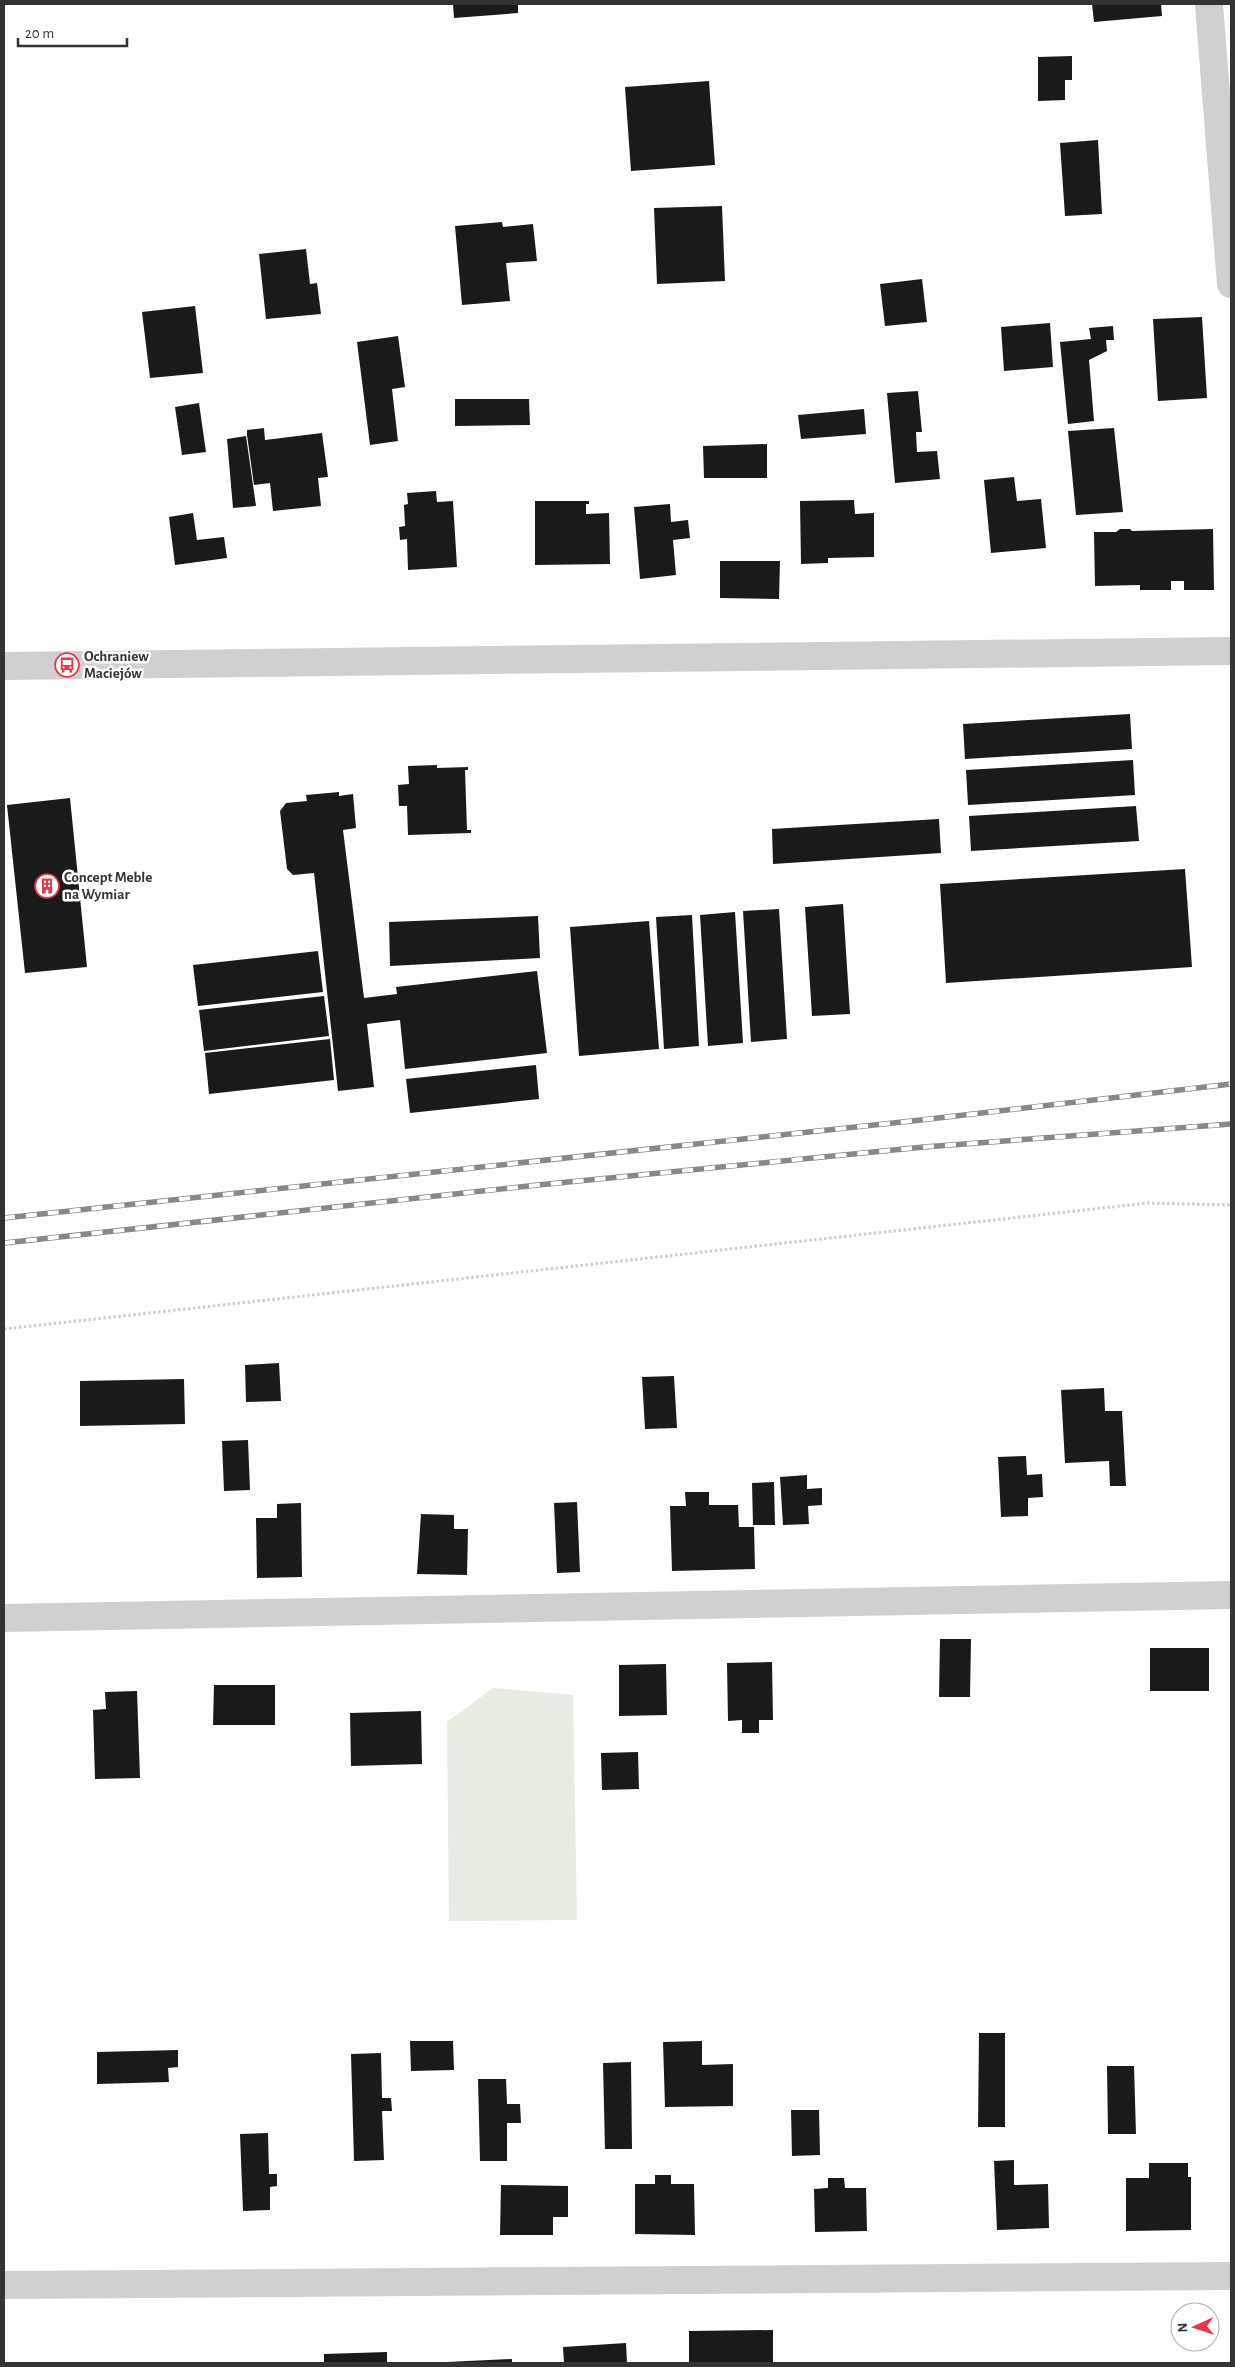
<svg xmlns="http://www.w3.org/2000/svg" width="1235" height="2367" font-family="'Alegreya Sans',sans-serif">
<style>
.green{fill:#e6ecdf}
.building{fill:#1a1a1a}
.lines{fill:none;stroke-linecap:round;stroke-linejoin:round}
.path{stroke:#cdcdcd;stroke-width:3;stroke-dasharray:2.5 2.5;stroke-linecap:butt}
.minor{stroke:#d0d0d0;stroke-width:28}
.tertiary{stroke:#d0d0d0;stroke-width:28}
.rail-casing{stroke:#888;stroke-width:5.5}
.rail{stroke:#fff;stroke-width:4;stroke-dasharray:11;stroke-linecap:butt}
.labels{text-anchor:middle;stroke-width:5;stroke-linejoin:round;paint-order:stroke}
.poi-label{font-size:15px;font-weight:bold;fill:#333;stroke:#fff;text-anchor:start}
</style>
<rect width="100%" height="100%" fill="#fff"/>
<path class="green" d="M493,1688L573,1695L577,1920L449,1921L447,1722Z"/>
<path class="building" d="M453,4H518V13L454,18Z
M1092,4H1161L1162,16L1094,22Z
M1072,56V80H1065V100L1038,101V57Z
M709,81L715,165L631,171L625,87Z
M1098,140L1102,214L1065,216L1060,143Z
M722,206L725,281L657,284L654,208Z
M502,222L503,227L533,224L537,261L506,263L510,301L462,305L455,226Z
M306,249L310,284L317,283L321,314L266,319L259,254Z
M922,279L927,322L885,326L880,284Z
M195,306L203,373L150,378L142,312Z
M1202,317L1207,398L1158,401L1153,319Z
M1050,323L1053,367L1004,371L1001,327Z
M1113,326L1114,340H1106L1107,351L1089,360L1094,421L1068,424L1060,342L1091,339L1089,328Z
M398,336L405,387L392,389L398,441L370,445L357,342Z
M918,391L922,432H916L917,452L937,451L940,479L895,483L887,393Z
M455,399H529L530,425L455,426Z
M199,403L206,452L182,455L175,407Z
M864,409L866,434L801,439L798,415Z
M264,428L265,440L322,433L328,477L318,478L321,506L273,511L270,483L254,485L247,435V430Z
M1114,428L1123,512L1076,515L1068,431Z
M246,436L256,506L233,508L227,439Z
M767,444V478H704L703,446Z
M1014,477L1017,501L1041,499L1046,548L991,553L984,480Z
M436,491L437,502L453,501L457,567L408,570L407,539L400,540L399,527L405,526L404,505L408,504L407,493Z
M854,500L855,514L874,513V557L828,558V563L801,564L800,501Z
M535,501H589V504H586V514L609,513L610,564L535,565Z
M670,504L671,522L688,520L690,538L673,540L676,575L640,579L634,507Z
M193,513L197,540L224,537L227,558L175,565L169,517Z
M1120,529H1130L1132,531L1213,529L1214,590H1184V581H1171V590H1140V585L1095,586L1094,532H1116Z
M720,561H780L779,599L720,598Z
M1130,714L1132,749L965,759L963,724Z
M1133,760L1135,795L968,805L966,770Z
M437,765V768L468,767V770H465L467,830H471V833L408,835L407,806H399L398,785L409,784L408,766Z
M339,792V796L353,794L356,828L343,830L364,998L397,994L396,987L537,971L547,1053L405,1069L400,1020L367,1024L374,1087L338,1091L314,873L293,875L287,869L280,811L286,803L307,801L306,795Z
M70,798L87,967L25,973L7,805Z
M1136,806L1139,841L971,851L969,816Z
M939,819L941,853L773,864L772,829Z
M1185,869L1192,967L946,983L940,884Z
M843,904L850,1014L812,1016L805,907Z
M779,909L787,1039L751,1042L743,911Z
M735,912L743,1043L708,1046L700,915Z
M692,915L699,1046L664,1049L656,917Z
M538,916L540,958L390,966L389,922Z
M649,921L659,1049L579,1056L570,927Z
M318,951L323,992L198,1006L193,965Z
M324,996L329,1036L204,1051L199,1010Z
M330,1039L334,1080L209,1094L205,1053Z
M536,1065L539,1099L410,1113L406,1079Z
M279,1363L281,1401L246,1402L245,1365Z
M674,1376L677,1428L645,1429L642,1377Z
M184,1379L185,1424L80,1426V1381Z
M1104,1388L1105,1411H1122L1126,1486H1110L1109,1461L1065,1463L1061,1390Z
M248,1440L250,1490L224,1491L222,1441Z
M1026,1456L1027,1475L1042,1474L1043,1497L1028,1498V1516L1001,1517L998,1457Z
M807,1475V1489L822,1488V1505L808,1506L809,1524L783,1525L780,1477Z
M774,1482L775,1525H753L752,1483Z
M685,1492H709V1505H738L739,1527H754L755,1569L672,1571L670,1506H686Z
M577,1502L580,1572L557,1573L554,1503Z
M301,1503L302,1577L257,1578L256,1518H277V1504Z
M421,1514L454,1515V1529H468L467,1575L417,1574Z
M940,1639H971L970,1697H939Z
M1150,1648H1209V1691H1150Z
M772,1662L773,1720H759V1733H742V1720L728,1721L727,1663Z
M666,1664L667,1715L619,1716V1665Z
M214,1685H275V1725H213Z
M137,1691L140,1778L95,1779L93,1710L106,1709L105,1692Z
M421,1711L422,1764L351,1766L350,1713Z
M638,1752L639,1789L602,1790L601,1753Z
M979,2033H1005V2127H978Z
M410,2041H453L454,2070L411,2071Z
M702,2041V2065L733,2064V2106L665,2107L663,2042Z
M178,2050V2067L168,2068L169,2082L97,2084V2052Z
M381,2053L382,2098H391L392,2111H382L384,2160L354,2161L351,2054Z
M631,2062L632,2149H605L603,2063Z
M1107,2066H1134L1136,2134H1108Z
M478,2079H506L507,2104H520L521,2123H507V2161H480Z
M791,2110H819L820,2155L792,2156Z
M268,2133L269,2174H277V2186L270,2187V2210L243,2211L240,2134Z
M1014,2160V2185L1048,2184L1049,2228L997,2230L994,2161Z
M1149,2163H1188V2177H1191V2230L1126,2231V2178H1149Z
M655,2175H671V2184H694L695,2235L635,2234V2184H655Z
M828,2178H844L845,2188H866L867,2231L815,2232L814,2189L828,2188Z
M501,2185L568,2186V2217H553V2235H500Z
M773,2330V2363H689V2331Z
M626,2343L627,2363H564L563,2347Z
M387,2352V2363H324V2354Z
M512,2359V2363H447V2362Z"/>
<g class="lines">
<path class="path" d="M4,1329L1148,1203L1231,1205"/>
<path class="minor" d="M1209,4L1231,284
M4,1618L1231,1595
M4,2285L1231,2276"/>
<path class="tertiary" d="M4,666L1231,651"/>
<g class="rail-casing">
<path id="rail" d="M4,1218L921,1120L1231,1084
M4,1243L538,1185L924,1147L1231,1124"/>
</g>
<use href="#rail" class="rail"/>
</g>
<defs>
<g id="bus-ring" transform="scale(1.25)"><circle r="9.5" fill="#fff" stroke="#e63946" stroke-width="1.5"/><path d="M-5-6H5V4H4V6H2V4H-2V6H-4V4H-5ZM-3.5-4V0h7V-4ZM-3.5 1.2v1.5H-2V1.2ZM2 1.2v1.5H3.5V1.2Z" fill="#e63946"/></g>
<g id="building-ring" transform="scale(1.25)"><circle r="9.5" fill="#fff" stroke="#e63946" stroke-width="1.5"/><path d="M-4-6H4V6H1V3H-1V6H-4ZM-2.5-4.3h1.7v1.8h-1.7ZM.8-4.3h1.7v1.8H.8ZM-2.5-1h1.7V.8h-1.7ZM.8-1h1.7V.8H.8Z" fill="#e63946"/></g>
</defs>
<g fill-rule="evenodd">
<use href="#bus-ring" x="67" y="665"/>
<use href="#building-ring" x="47" y="886"/>
</g>
<g class="labels">
<g class="poi-label">
<text x="84" y="661">Ochraniew<tspan x="84" dy="17">Maciejów</tspan></text>
<text x="64" y="882">Concept Meble<tspan x="64" dy="17">na Wymiar</tspan></text>
</g>
</g>
<rect width="1235" height="2367" fill="none" stroke="#333333" stroke-width="10"/>
<g transform="translate(1195 2327) rotate(267)"><circle r="24" fill="#ffffff" stroke="#adadad"/>
<path d="M0-4L9 19L0 12L-9 19Z" fill="#e63946"/>
<text y="-8" font-size="14" font-weight="bold" text-anchor="middle" fill="#333333">N</text>
</g>
<path d="M18 38v8h109v-8" fill="none" stroke="#333333" stroke-width="2.5"/>
<text x="25" y="38" font-size="15" fill="#333333" stroke="#ffffff" stroke-width="4" paint-order="stroke">20 m</text>
</svg>
